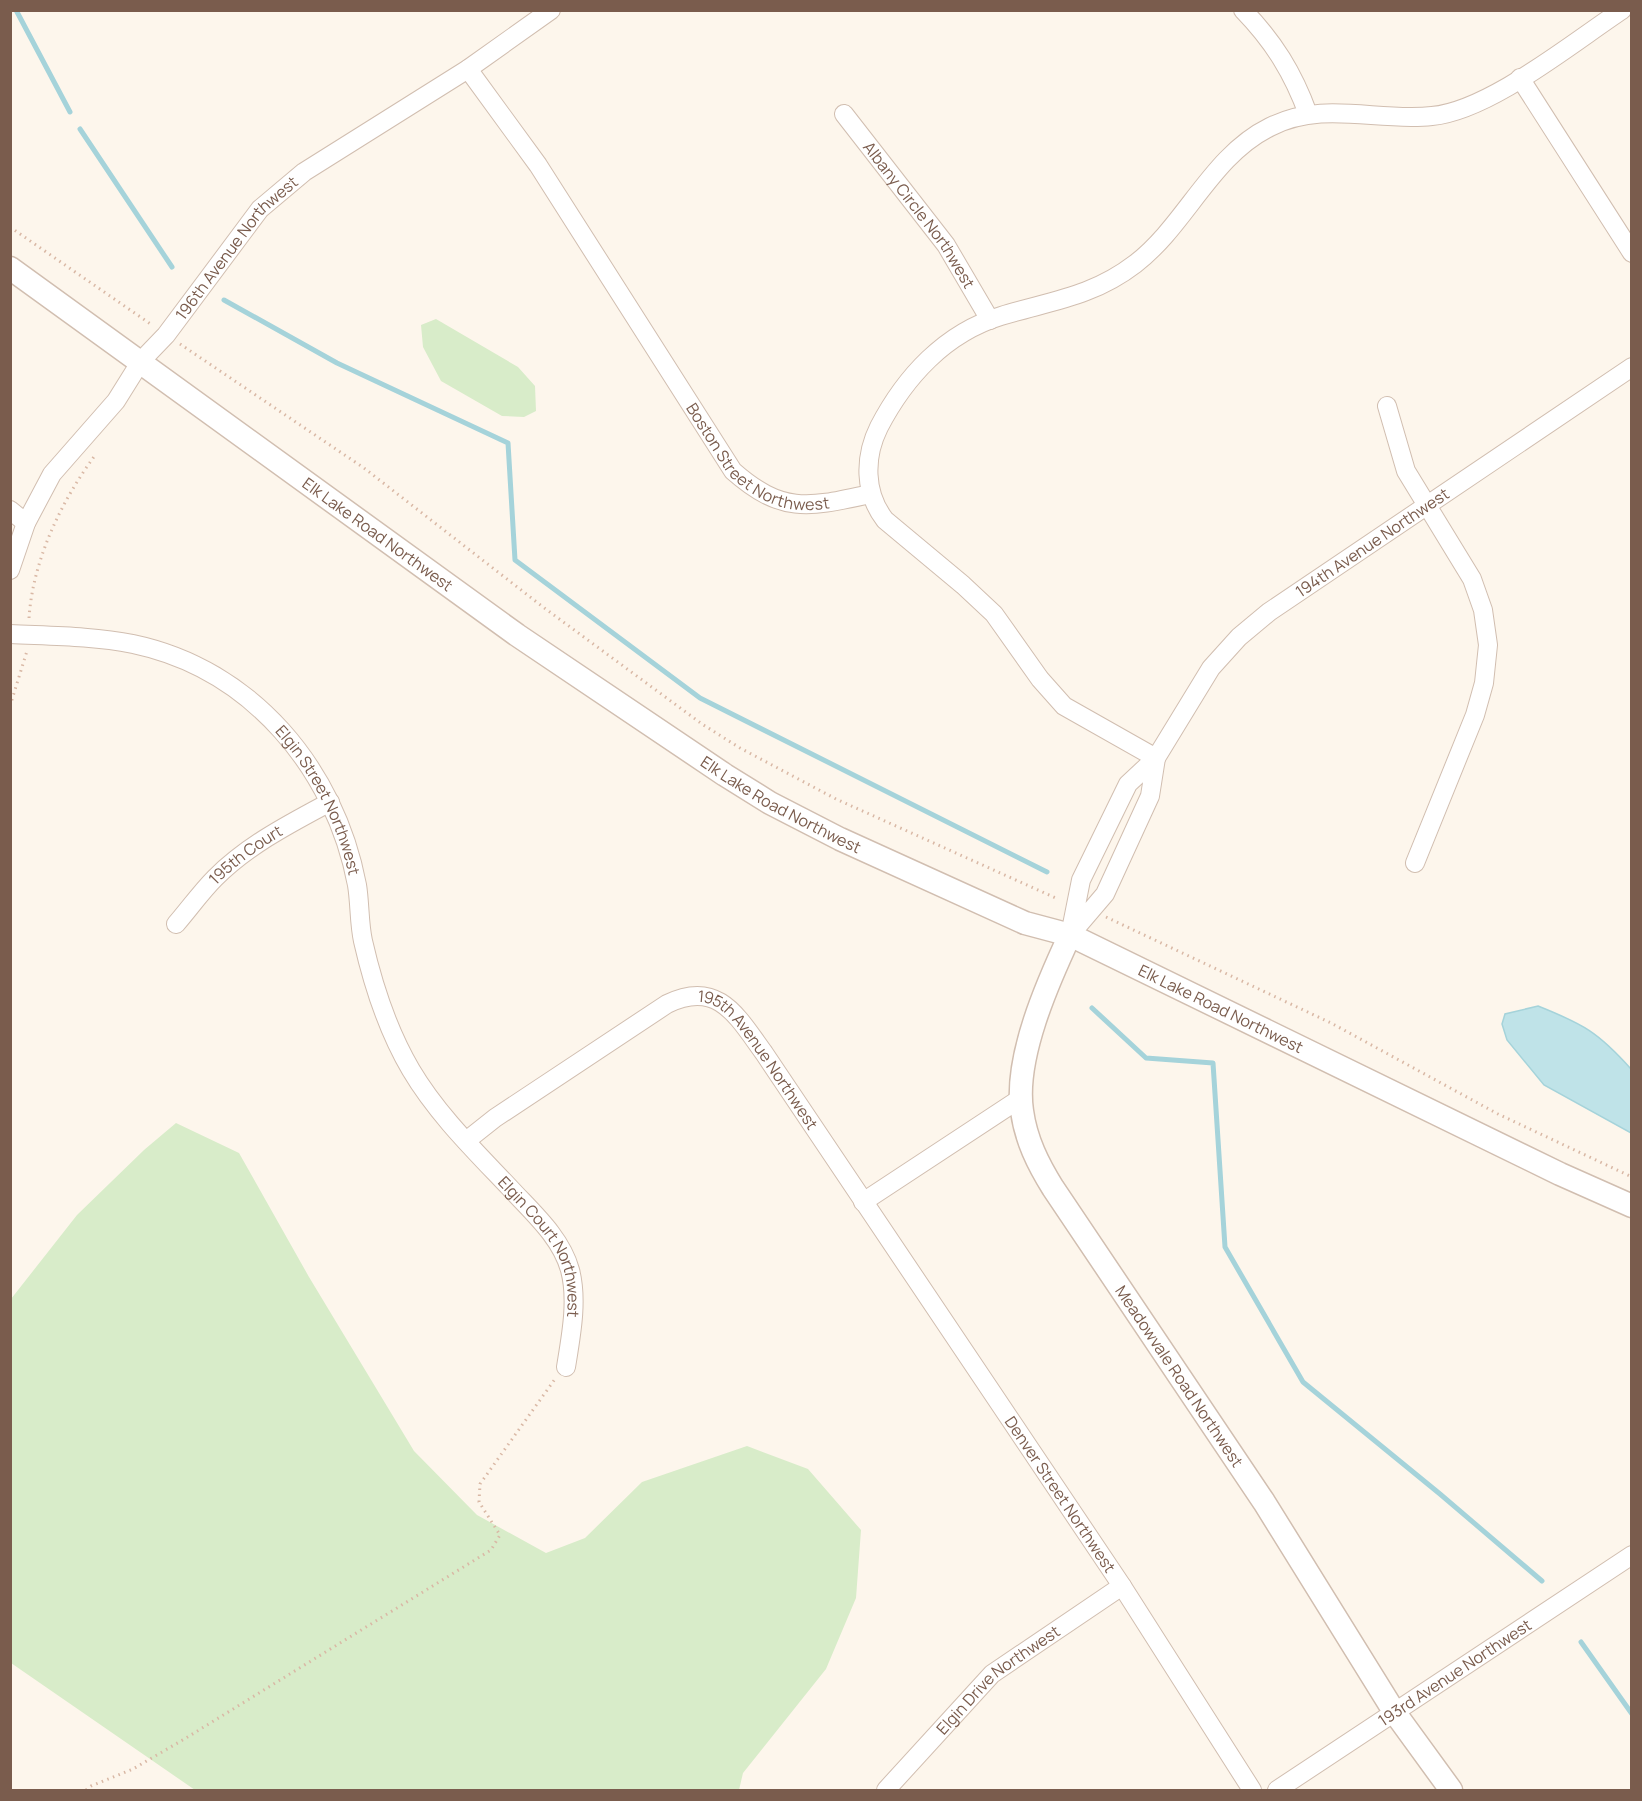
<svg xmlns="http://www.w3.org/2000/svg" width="1642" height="1801" font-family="Manrope,sans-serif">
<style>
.green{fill:#d8ecc9}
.water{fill:#bfe3e8;stroke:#a5d3da;stroke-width:1.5}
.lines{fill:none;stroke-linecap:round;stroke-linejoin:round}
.stream{stroke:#a5d3da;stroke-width:5}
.minor-casing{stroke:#d1beb0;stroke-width:20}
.tertiary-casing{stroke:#d1beb0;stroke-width:25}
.path{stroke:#d9b8a5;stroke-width:3;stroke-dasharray:1.5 4.5;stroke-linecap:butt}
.minor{stroke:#fff;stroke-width:18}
.tertiary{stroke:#fff;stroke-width:22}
.labels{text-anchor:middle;stroke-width:6;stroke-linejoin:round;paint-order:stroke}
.street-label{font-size:16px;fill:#7a5c4d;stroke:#fffaf3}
</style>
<rect width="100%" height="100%" fill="#fdf6ec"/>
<path class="green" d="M436,319L518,367L535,386L536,411L524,417L502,416L441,381L423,347L421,325Z
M176,1123L239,1153L309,1277L414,1451L477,1515L546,1553L585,1538L642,1482L747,1446L808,1469L861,1530L856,1598L826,1669L743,1773L739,1790H195L11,1663V1299L77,1215L144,1150Z"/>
<path class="water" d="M1538,1006C1583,1024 1598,1032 1631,1069V1133L1544,1085L1507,1040L1502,1024L1505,1014Z"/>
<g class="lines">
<path class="stream" d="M16,10L70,112
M80,129L172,267
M224,300L337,363L508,443L515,560L700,698L1047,872
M1092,1008L1146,1058L1213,1063L1225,1247L1303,1382L1440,1494L1542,1581
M1581,1642L1632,1714"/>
<g class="minor-casing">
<g id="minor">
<path d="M1243,10C1274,42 1293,73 1308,114"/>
<path id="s1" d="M1622,10C1572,43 1489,111 1432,116C1376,122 1323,100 1270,127C1211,156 1186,225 1135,264C1092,297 1050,301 1001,316C945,333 905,377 879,427C864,457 864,493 885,520L963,585L994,614L1040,679L1064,706L1156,758L1211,668L1239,637L1269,612L1632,367"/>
<path id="s2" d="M468,69L538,165L733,471C783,515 810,507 870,494"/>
<path d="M1520,78L1632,253"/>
<path id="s3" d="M844,114L946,245L990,320"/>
<path d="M1387,406L1406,471L1472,579L1483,610L1488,645L1484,683L1475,715L1415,863"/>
<path d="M10,510L26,523"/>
<path id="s4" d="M10,570L26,523L52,474L116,401L141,361L166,335L260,209L304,172L468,69L551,10"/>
<path id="s5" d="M10,634C51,636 93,636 133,644C252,669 335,769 357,885C360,903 359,923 363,941C373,985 388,1031 411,1070C437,1114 475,1151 510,1188C532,1212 561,1237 570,1270C578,1300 571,1336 566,1367"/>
<path d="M1156,758L1150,796L1105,894L1070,935L1081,880L1128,784Z"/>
<path id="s6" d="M176,924C189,909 201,892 215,878C248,845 289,824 330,802"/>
<path id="s7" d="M466,1141L495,1118L667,1004C718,979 737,1016 764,1053L1122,1586L1252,1790"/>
<path d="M863,1202L1021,1098"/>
<path id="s8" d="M886,1790L992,1674L1122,1586"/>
<path id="s9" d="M1277,1790L1632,1555"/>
</g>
</g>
<g class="tertiary-casing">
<g id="tertiary">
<path id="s10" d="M10,268L517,635L725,775L770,803L840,839L1025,923L1070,935L1560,1174L1632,1206"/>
<path id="s11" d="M1070,935C1048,982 1014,1058 1022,1111C1026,1140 1038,1164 1053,1188L1264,1502L1395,1713L1451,1790"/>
</g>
</g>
<path class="path" d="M10,227L152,325
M180,344L364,468L543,607L702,724L740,748L836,799L1058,899
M29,618C33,559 62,500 96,454
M10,706L27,651
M1106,917L1331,1023L1498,1114L1632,1177
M86,1790L91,1786L133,1769L186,1738L491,1550L500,1535L479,1502L480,1484L555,1379"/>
<use href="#minor" class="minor"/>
<use href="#tertiary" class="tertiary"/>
</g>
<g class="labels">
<g class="street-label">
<text dy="6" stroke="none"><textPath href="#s3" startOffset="126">Albany Circle Northwest</textPath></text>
<text dy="6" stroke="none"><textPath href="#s4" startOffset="398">196th Avenue Northwest</textPath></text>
<text dy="6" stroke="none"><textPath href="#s2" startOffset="495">Boston Street Northwest</textPath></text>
<text dy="6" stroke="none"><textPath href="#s10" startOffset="454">Elk Lake Road Northwest</textPath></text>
<text dy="6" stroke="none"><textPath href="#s1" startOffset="1666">194th Avenue Northwest</textPath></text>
<text dy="6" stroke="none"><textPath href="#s5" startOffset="378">Elgin Street Northwest</textPath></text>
<text dy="6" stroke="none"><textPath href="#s10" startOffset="940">Elk Lake Road Northwest</textPath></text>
<text dy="6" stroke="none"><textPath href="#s6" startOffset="99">195th Court</textPath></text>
<text dy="6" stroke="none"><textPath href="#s10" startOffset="1426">Elk Lake Road Northwest</textPath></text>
<text dy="6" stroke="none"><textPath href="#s7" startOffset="366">195th Avenue Northwest</textPath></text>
<text dy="6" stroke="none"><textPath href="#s5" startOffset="890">Elgin Court Northwest</textPath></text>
<text dy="6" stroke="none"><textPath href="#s11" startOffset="495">Meadowvale Road Northwest</textPath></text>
<text dy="6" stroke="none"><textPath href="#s7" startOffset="898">Denver Street Northwest</textPath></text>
<text dy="6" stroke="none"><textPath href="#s9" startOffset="213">193rd Avenue Northwest</textPath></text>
<text dy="6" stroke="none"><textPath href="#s8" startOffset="158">Elgin Drive Northwest</textPath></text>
</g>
</g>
<rect width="1642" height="1801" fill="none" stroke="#7a5c4d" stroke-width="24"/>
</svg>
